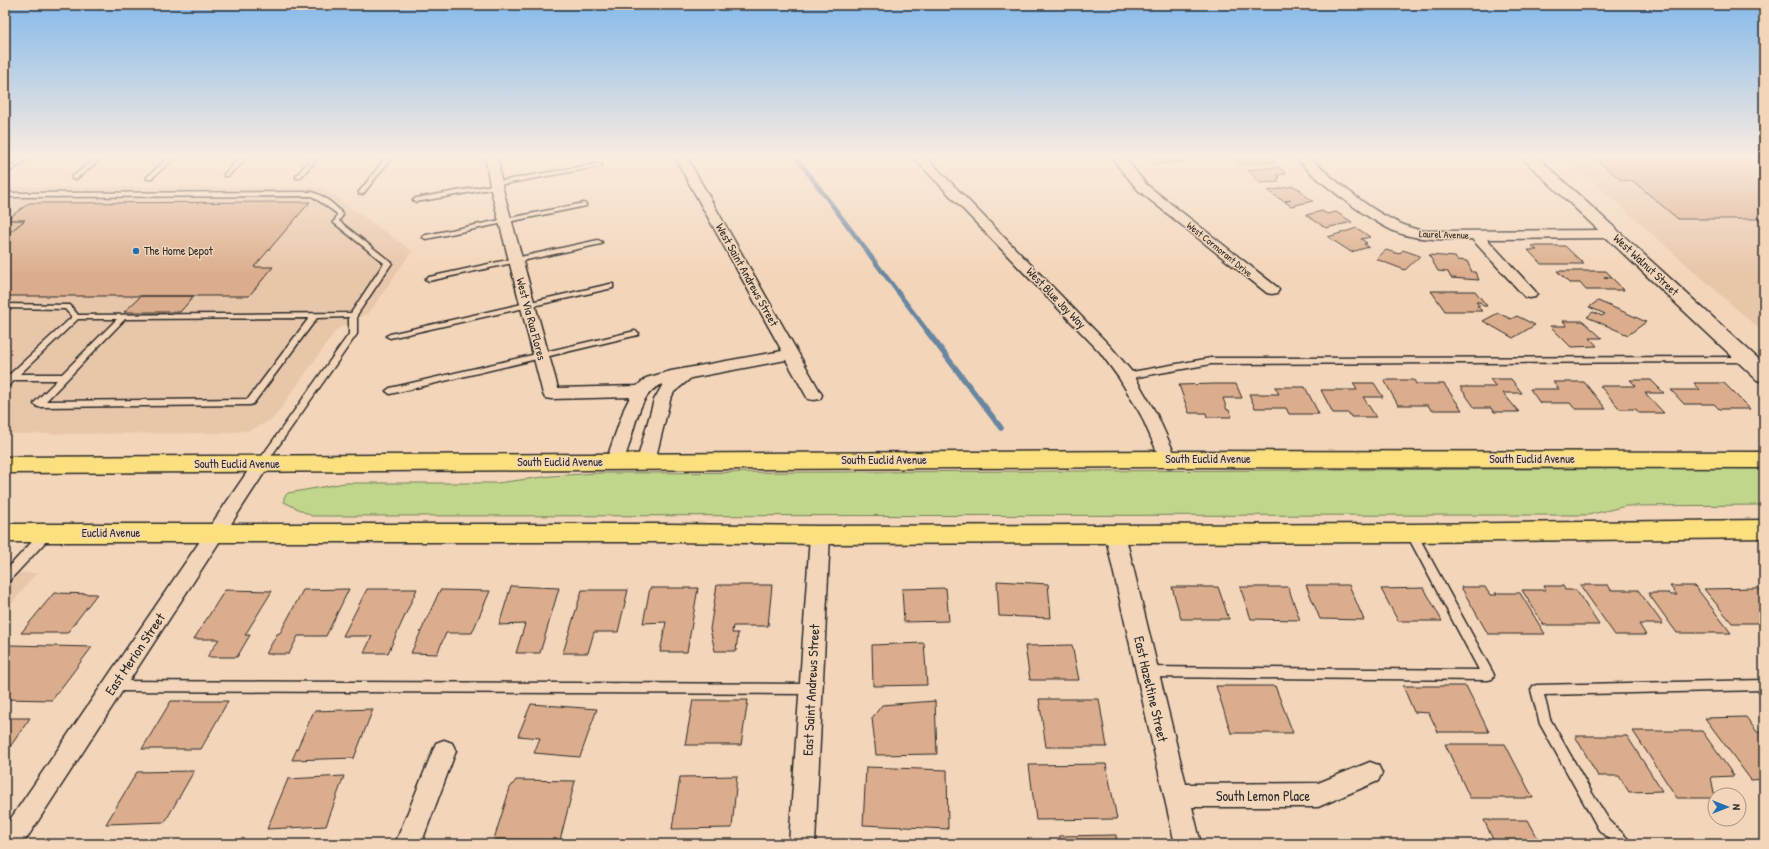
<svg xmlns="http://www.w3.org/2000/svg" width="1769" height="849" font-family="'Patrick Hand',sans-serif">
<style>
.built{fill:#e8c6a9}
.green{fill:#c0d68b;stroke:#76805b}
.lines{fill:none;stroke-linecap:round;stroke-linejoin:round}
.stream-far1{stroke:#6986a1;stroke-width:4.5}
.stream{stroke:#6986a1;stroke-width:5.5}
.building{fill:#dbad8c;stroke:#2b2b2b}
.lane-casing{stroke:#2b2b2b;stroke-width:3}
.street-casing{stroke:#2b2b2b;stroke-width:3}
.secondary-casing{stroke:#2b2b2b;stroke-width:3}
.primary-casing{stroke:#2b2b2b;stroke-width:3}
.lane{fill:#f3d5b9;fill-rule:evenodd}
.street{fill:#f3d5b9;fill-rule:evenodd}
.secondary{fill:#f3d5b9;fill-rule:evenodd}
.primary{fill:#fce080;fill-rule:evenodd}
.poi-dot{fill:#1f6fb2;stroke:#f3d5b9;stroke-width:1.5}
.labels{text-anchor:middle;stroke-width:3;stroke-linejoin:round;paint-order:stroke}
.far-street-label{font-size:10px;fill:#2b2b2b;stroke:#f3d5b9}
.poi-label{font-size:12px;fill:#2b2b2b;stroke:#f3d5b9;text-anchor:start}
.street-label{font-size:12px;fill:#2b2b2b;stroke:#f3d5b9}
.near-street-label{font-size:14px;fill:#2b2b2b;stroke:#f3d5b9}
</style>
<rect width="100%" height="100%" fill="#f3d5b9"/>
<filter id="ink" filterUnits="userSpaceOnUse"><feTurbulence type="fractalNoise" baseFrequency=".025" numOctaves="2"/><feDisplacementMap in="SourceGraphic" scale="8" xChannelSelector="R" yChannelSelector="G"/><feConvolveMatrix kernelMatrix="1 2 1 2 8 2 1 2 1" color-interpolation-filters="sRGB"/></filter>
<g filter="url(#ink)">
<path class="built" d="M1564,156H1764V333Z
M5,187H322L412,251L369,313L337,329L273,419L251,430L225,433L5,434Z
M5,573H36L5,612Z"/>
<path class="green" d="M1764,468V505L1626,506L1588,515L312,516L284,502V497L288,493L345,483H497L551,476L598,473Z"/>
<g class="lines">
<path class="stream-far1" d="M795,156L928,332"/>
<path class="stream" d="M927,331L1001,428"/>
</g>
<path class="building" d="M1158,156H1179L1183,162L1155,164L1150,157Z
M1234,156H1270L1276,162L1240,164Z
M1592,156H1764V219H1678L1633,181L1621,180Z
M1279,167L1286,174L1277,175L1280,178L1277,179L1280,182L1260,183L1248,170Z
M1293,186L1301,190H1300L1304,193L1303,194L1313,201L1291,206L1285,202L1291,200L1283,201L1268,191Z
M310,202L254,267H273L249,296H5V236L25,220H6L29,203Z
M1322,211L1327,214L1336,212L1352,222L1326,228L1306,215Z
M5,220H25L5,236Z
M1357,228L1370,237L1361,239L1367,243L1364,244L1369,247L1351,252L1328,237Z
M1532,246H1565L1584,264H1541L1528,250H1537Z
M1386,250L1399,254L1403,250L1420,256L1405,270L1376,259Z
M1429,255L1455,257L1457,260L1467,261L1472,272H1475L1479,280L1451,278L1448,272L1438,271Z
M1557,271H1606L1612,277H1604L1612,278L1624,290H1586L1580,283H1569Z
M1431,291H1475L1487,306H1483L1480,302H1476L1480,306H1477L1482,311H1445Z
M141,296H194L180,312H124Z
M1598,301L1631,315L1646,322L1628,335L1587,317L1593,312L1602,316L1605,314L1589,307Z
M1498,313L1511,319L1517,316L1535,325L1513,338L1483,321Z
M1563,321H1583L1602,338H1590L1597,346L1571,347L1550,326H1567Z
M1490,379H1511L1522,393H1503L1519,412H1494L1491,408H1475L1460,387H1496Z
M1384,380H1414L1416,384H1444L1462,410H1431L1428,405H1398Z
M1630,380H1651L1664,393H1645L1664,413H1639L1636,409H1620L1600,386H1636Z
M1553,382H1584L1606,409H1575L1570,403H1540L1530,389H1559Z
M1353,383H1374L1383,397H1363L1376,417H1351L1349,413H1333L1321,390H1357Z
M1694,383H1724L1750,409H1719L1714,404H1684L1671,390H1700Z
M1215,384H1236L1242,398H1223L1227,410H1229L1232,417H1207L1206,413H1189L1179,385Z
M1275,387H1305L1319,414H1289L1286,408H1255L1249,394H1279Z
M997,581L1048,584L1051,618L999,616Z
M717,585H772L768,626H733L732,633H738L736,651H715L710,629Z
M1306,585H1349L1364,620L1320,619Z
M1580,585H1608L1611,590H1638L1663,624H1639L1646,635H1615Z
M511,586L559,588L540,653H516L525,624L499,625Z
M1544,586H1563L1565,590H1576L1599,625H1544L1522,590H1546Z
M1670,586H1695L1731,633H1677L1648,593H1669L1671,595H1677Z
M1172,587H1218L1229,619H1181Z
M1240,587H1288L1300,620L1251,619Z
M1461,587H1485L1490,595H1497L1495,593H1520L1545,634H1488Z
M650,588H698L687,652H660L666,622L643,623Z
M946,588L949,621L904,622L902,589Z
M1424,588L1442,621H1398L1381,589Z
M1758,588L1764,595V623H1732L1704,589Z
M349,589L326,636H298L289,654H266L277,634L280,633L303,590Z
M367,589H417L388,653H364L372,636H343Z
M225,590L272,591L245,635H250L237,657H207L219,639H194Z
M440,590L490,591L472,633H446L437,654L411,653Z
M582,590H628L618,632H594L588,653H563Z
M54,593L97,594L67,633H21Z
M924,643L927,685L873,686L872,645Z
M9,645L92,647L52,700L5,699V649Z
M1072,645L1079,680H1030L1025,646Z
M1216,686H1275L1293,733H1231Z
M1403,686H1466L1489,732H1438L1429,713L1414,712Z
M1039,699H1099L1107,747H1046Z
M693,700H748L741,745H685Z
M171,701H228L201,749H142Z
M935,701L937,754L876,755L872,718L882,705Z
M531,704L597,709L580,757L534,753L540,738L518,736Z
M373,709L354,758L292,760L314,711Z
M1746,717L1757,732L1764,733V779L1751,780L1705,718Z
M5,718H30L5,754Z
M1633,731H1702L1734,776L1711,777L1715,798H1677Z
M1575,736H1627L1662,791L1629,792L1619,776H1598Z
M1445,744H1505L1533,798H1470Z
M1106,764L1117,819L1036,820L1029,765Z
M866,767L947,770L948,829L863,825Z
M194,771L165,822L106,824L137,772Z
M344,776L326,826L267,829L288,779Z
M737,776L732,828L672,829L680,777Z
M516,780L575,781L560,840L494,839L510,788Z
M1484,820H1528L1541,844H1495Z
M1116,835L1117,844H1061L1059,836Z
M159,840L157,844H89L91,842Z"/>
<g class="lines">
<g class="lane-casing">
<path id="lane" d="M25,156H32L5,175V170Z
M98,156H105L76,179H72V177Z
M170,156H177L151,179H147V177Z
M242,156H249L228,176H224V174Z
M313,156H320L300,178H296V176Z
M387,156H393L363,194H359V192Z
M600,163L602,164V166L499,185L498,187L496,188L416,202L413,200L416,198L492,185L493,183L495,182Z
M312,192C323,195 337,206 343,215L339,221L392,263L357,315V334L265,465L262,466L257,463L349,334V317L317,318L253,404L250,405L38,407L34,404L35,402L57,380H15L8,386L5,387V379L7,375L10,374L72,317L65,309L5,308V304L67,305H70L78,315L351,313L384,263L334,223L333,222L335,220L337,215L336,213L312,196L5,197V193ZM309,318L248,399L46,401L125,319ZM78,319H117L62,374H20Z
M584,203L586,204V206L426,239L422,237L426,235Z
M598,240L602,242L601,244L429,281L425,279L429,277Z
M610,284H613V288L390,338L386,336L390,334Z
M635,331L639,333L638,335L390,394L386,391L390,388Z
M1746,357L1750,360L1749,362L1211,364L1126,379L1122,376L1126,373L1211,358Z
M1411,529L1415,530L1492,671L1494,675L1492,679L1488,680L1147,677L1143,676L1141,672L1143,668L1147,667L1479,670L1406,533L1407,530Z
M46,530L50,531L51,534L50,537L9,581L5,582V571L42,531Z
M1764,680V690L1544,695L1550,719L1592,793L1609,820L1628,839L1630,844H1614L1599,830L1540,724L1531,690L1533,686L1537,685Z
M114,681L811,684L815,685L817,689L815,693L811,694L114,691L110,690L108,686L110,682Z"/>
</g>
<g class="street-casing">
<path id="street" d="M488,156H500L498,160L502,186L558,388L637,386L646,378L671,371L782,351L674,156H686L822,395L820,399L814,400L808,399L786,360L691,378L674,392L670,400L655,461L652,465L646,467L640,465L637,461L654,400L663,384C634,393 635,442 621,465L615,467L609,465L606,461L624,409L630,397L551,399L545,398L543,394L490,186L486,160Z
M912,156H925L1110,346L1132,372L1157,415L1177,459L1174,463L1168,465L1162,463L1141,415L1119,378L1100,352Z
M1113,156H1125L1128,162L1147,185L1277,287L1279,290L1277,293L1272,294L1267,293L1139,191L1118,166Z
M1295,156H1308C1339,184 1382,223 1424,231L1612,230L1617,231L1619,234L1617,237L1612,238L1487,239L1535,291L1537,294L1535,297L1530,298L1525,297L1472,239C1448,239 1425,241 1402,234C1378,228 1310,176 1295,156Z
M262,457L268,459L271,463L268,467L23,844H5V827L256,459Z
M1115,527L1122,529L1125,534L1186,784L1318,783L1370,762L1378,765L1382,773L1378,781L1318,807H1192L1201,844H1175L1105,534L1108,529Z
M820,528L827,530L830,535L815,844H789L810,535L813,530Z
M444,740L452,743L456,751L421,844H395L436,743Z"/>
</g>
<g class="secondary-casing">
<path id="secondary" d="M1520,156H1536L1764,364V382L1757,380Z"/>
</g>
<g class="primary-casing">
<path id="primary" d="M1168,451L1764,452V468L1168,467L5,473V457Z
M1764,520V538L1411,542L820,544L670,542H5V524H670L820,526L1411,524Z"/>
</g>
<use href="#lane" class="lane"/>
<use href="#street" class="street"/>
<use href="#secondary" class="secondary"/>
<use href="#primary" class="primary"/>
</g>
</g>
<linearGradient id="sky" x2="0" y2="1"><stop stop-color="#86baeb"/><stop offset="0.57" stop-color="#faece0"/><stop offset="1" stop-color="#faece0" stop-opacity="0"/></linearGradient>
<rect width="1769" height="275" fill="url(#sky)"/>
<circle class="poi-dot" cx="136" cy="251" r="4"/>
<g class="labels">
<g class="far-street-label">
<text transform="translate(1444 234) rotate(2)" y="4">Laurel Avenue</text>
<text transform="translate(1220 249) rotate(39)" y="4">West Cormorant Drive</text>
</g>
<g class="poi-label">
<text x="144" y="255">The Home Depot</text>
</g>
<g class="street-label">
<text transform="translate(1646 265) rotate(43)" y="4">West Walnut Street</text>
<text transform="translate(747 275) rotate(61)" y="4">West Saint Andrews Street</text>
<text transform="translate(1056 298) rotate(46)" y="4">West Blue Jay Way</text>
<text transform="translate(531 319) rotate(75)" y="4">West Via Rua Flores</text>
<text x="1208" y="463">South Euclid Avenue</text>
<text x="1532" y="463">South Euclid Avenue</text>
<text x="884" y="464">South Euclid Avenue</text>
<text x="560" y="466">South Euclid Avenue</text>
<text x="237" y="468">South Euclid Avenue</text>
<text x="111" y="537">Euclid Avenue</text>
</g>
<g class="near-street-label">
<text transform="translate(135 654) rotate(-56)" y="5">East Merion Street</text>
<text transform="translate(1151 689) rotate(77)" y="5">East Hazeltine Street</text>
<text transform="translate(811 690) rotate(-87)" y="5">East Saint Andrews Street</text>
<text x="1263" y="801">South Lemon Place</text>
</g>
</g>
<rect width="1769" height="849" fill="none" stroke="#f3d5b9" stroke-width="20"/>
<rect x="10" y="10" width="1749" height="829" fill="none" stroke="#2b2b2b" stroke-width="1.5" filter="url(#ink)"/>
<g transform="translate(1727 807) rotate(90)"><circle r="19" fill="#f3d5b9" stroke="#a39180"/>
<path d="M0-3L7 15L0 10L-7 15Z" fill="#1f6fb2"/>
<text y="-6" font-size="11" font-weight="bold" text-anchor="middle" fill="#2b2b2b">N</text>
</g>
</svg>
